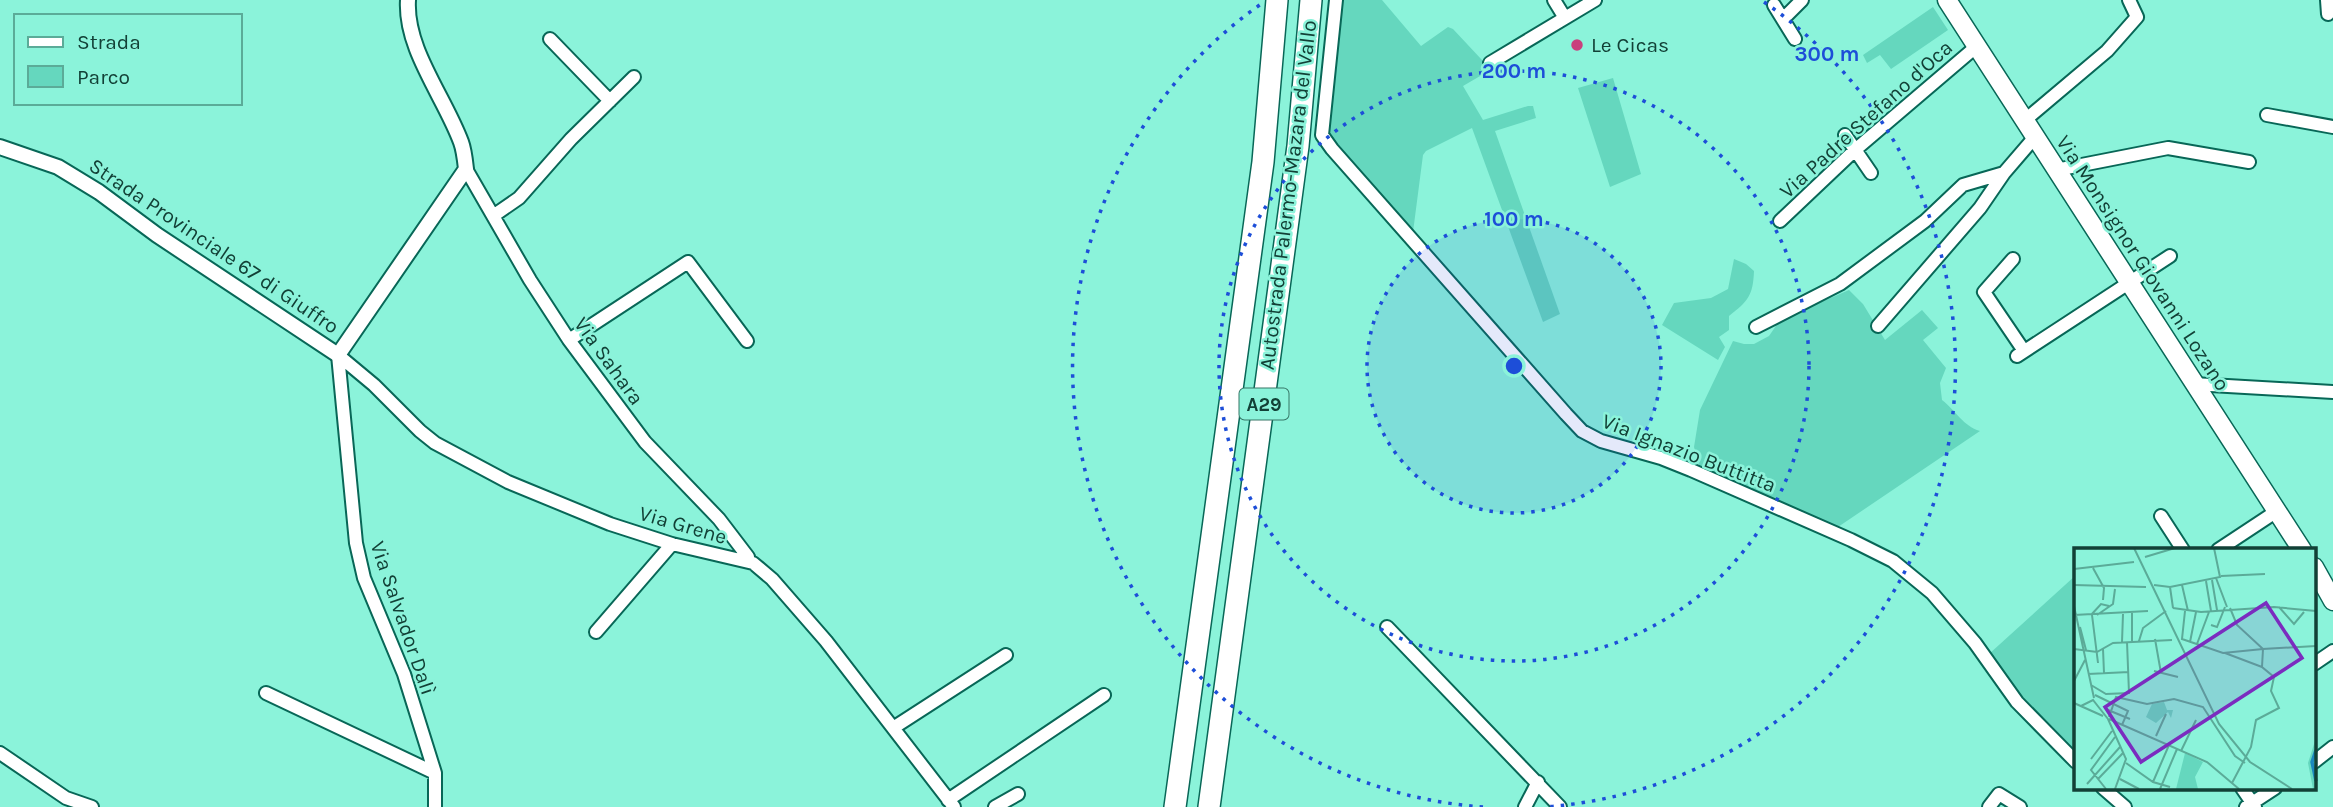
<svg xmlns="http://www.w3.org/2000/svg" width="2333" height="807" font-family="Karla,sans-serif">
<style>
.green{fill:#65d7be}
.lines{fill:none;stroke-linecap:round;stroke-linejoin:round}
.minor-casing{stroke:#086757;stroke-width:16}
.tertiary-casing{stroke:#086757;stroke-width:18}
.secondary-casing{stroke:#086757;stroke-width:21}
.motorway-casing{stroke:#086757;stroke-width:24}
.minor{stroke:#fff;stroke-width:12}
.tertiary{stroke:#fff;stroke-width:14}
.secondary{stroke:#fff;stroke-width:18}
.motorway{stroke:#fff;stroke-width:21}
.ring{fill:none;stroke:#1d4ed8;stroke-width:3.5;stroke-dasharray:3.5 7}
.poi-dot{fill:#c9407d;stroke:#8bf3da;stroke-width:2.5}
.labels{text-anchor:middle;stroke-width:5;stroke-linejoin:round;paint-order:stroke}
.shield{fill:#8bf3da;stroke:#367667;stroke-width:2}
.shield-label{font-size:19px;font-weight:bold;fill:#124036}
.poi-label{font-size:21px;fill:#124036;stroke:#8bf3da;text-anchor:start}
.street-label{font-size:21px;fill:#124036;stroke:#8bf3da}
.inset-river{fill:none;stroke:#1b88bd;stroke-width:3.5}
.inset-road{fill:none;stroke:#5bab98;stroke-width:2}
.view{fill:#7b2cbf;fill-opacity:0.15;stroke:#7b2cbf;stroke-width:3.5}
.inset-edge{fill:none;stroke:#124036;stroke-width:3.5}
.centre{fill:#1d4ed8;stroke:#8bf3da;stroke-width:3.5}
.ring-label{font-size:21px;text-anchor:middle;font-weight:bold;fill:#1d4ed8;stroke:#8bf3da;stroke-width:5;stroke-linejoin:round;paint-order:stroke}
</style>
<rect width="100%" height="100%" fill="#8bf3da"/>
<path class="green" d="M1340,0H1382L1421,46L1448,27L1453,29L1482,60L1487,72L1463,86L1483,120L1528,106H1533L1536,118L1495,131L1560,314L1543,322L1472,128L1426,151L1423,155L1413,232L1331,140L1328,129Z
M1933,7L1948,30L1891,69L1880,55L1867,63L1863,55Z
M1613,78L1641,174L1610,187L1578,88Z
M1734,259L1746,264L1754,271C1753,296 1748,301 1729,316V330L1719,337L1725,347L1718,360L1662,325L1674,303L1711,298L1728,289Z
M1849,290L1863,304L1885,340L1922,310L1938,328L1923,340L1946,368L1940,383L1942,400C1956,411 1963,426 1980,431L1835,529L1700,469L1694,447L1700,410L1733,341L1744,344H1754L1769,336L1780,320Z
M2076,575V758L2030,710L1989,654Z"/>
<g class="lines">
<g class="minor-casing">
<path id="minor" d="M1336,0L1322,135L1332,149L1566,414L1582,431L1601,441L1661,458L1691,470L1851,540L1893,561L1932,593L1975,643L2017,702L2076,762
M1554,0L1565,18
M2327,0L2328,14
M1774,5L1795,39
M1783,19L1802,0
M550,39L610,101
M1490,63L1595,0
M2267,115L2333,127
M2024,121L2107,51L2137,17L2129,0
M1845,135L1871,173
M466,169L530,280L569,340L645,442L719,519L748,557
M2056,170L2168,148L2249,162
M493,216L519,198L571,139L634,77
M1780,221L1855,150L1977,46
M2013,259L1984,292L2024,351
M1878,326L1980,208L2004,173L2035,137
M1756,327L1840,284L1925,221L1963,185L2004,173
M569,340L688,262L747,341
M338,355L374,385L420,431L435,443L508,482L610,524L672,544L753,563L772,579L826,641L954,807
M338,355L356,543L364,578L404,674L435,773V807
M2017,356L2170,256
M2193,384L2333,392
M2161,516L2183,550
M2218,550L2277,511
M1387,627L1560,807
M596,632L672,544
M2314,664L2333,651
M266,693L435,773
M893,728L1006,655
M0,753L66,798L92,807
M2314,762L2333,747
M2103,788L2125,807
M2242,788L2255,807
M948,800L1104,695
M995,807L1018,794
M1525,807L1538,782
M1989,807L1999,794L2020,807
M2246,807L2275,788"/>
</g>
<g class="tertiary-casing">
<path id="tertiary" d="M0,147L58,167L99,192L157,235L338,355L466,169C465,160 464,150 461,142C444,96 405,49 408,0"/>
</g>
<g class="secondary-casing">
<path id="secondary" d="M1947,0L2302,550
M2314,567L2333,601"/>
</g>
<g class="motorway-casing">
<path id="motorway" d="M1175,807L1263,162L1277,0
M1209,807L1298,146L1311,0"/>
</g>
<use href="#minor" class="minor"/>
<use href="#tertiary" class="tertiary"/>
<use href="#secondary" class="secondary"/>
<use href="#motorway" class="motorway"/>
</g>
<circle cx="1514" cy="366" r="147" fill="#1d4ed8" fill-opacity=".12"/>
<g class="ring">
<circle cx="1514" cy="366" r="147"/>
<circle cx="1514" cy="366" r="295"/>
<path d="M1483 807A442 442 0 0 1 1264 2M1764 2A442 442 0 0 1 1545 807"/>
</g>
<circle class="poi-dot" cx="1577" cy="45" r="7"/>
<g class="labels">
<rect class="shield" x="1239.5" y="388.5" width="49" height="31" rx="5"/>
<g class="shield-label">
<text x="1264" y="411">A29</text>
</g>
<g class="poi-label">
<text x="1591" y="52">Le Cicas</text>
</g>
<g class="street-label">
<text transform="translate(1866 119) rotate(-42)" y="7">Via Padre Stefano d'Oca</text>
<text transform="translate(1288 195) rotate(-83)" y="7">Autostrada Palermo-Mazara del Vallo</text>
<text transform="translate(214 246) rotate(34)" y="7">Strada Provinciale 67 di Giuffro</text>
<text transform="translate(2143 263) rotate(57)" y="7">Via Monsignor Giovanni Lozano</text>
<text transform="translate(609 361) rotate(54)" y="7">Via Sahara</text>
<text transform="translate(1689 453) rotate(21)" y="7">Via Ignazio Buttitta</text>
<text transform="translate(683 525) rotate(16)" y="7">Via Grene</text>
<text transform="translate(403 618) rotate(71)" y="7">Via Salvador Dalì</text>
</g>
</g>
<g transform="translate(2074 548)">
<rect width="242" height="242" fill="#8bf3da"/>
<path d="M90,154L93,162H99L97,170L94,164L82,175L72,169L78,156ZM241,193L242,241H239L234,215ZM111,205L129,214L121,229L124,241H102Z" fill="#65d7be"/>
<path class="inset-river" d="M242,202L238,214L242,233"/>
<path class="inset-road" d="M60,0L145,176L176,214L218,241M71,9L101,0M19,20L30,40L29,52M0,21L60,14M147,28L191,26M142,30L153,59M138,32L143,62M132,33L137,63M0,37L72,39M80,37L96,39L146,29L140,0M108,37L114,63M96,39L99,60M0,58L20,150M205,59L220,76L230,64M99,60L127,64L200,59L242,63M156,60L163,77L189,101M111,63L108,91L149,105L189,101M0,67L74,63M17,67L27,56L35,58M18,67L24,115M23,67L39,56L41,41M137,77L143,79L151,59M6,79L12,102M81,91L87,125M58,93V64M65,93L69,80L92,63M48,94L49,66M116,94L122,64M123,96L135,64M0,101L23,104L39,95L98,92M29,101L30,125M151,105L188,119M80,123L104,129M14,126L55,124M0,133L11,112M17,137L32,146L55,145L53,94M21,147L54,163L48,177M0,155L29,168M7,158L19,152L34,171M34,162L56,171M35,169L42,149L73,156L100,151L129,159L161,208L171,215M34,171L52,211L41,241M35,171L133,214L165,241M82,188L92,166M107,203L122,172M17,211L38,183M52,215L79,234L96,239M24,231L49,205M46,231L65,241M79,234L95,197M158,235L177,199L182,172L205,160L197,143L200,129L188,119L189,101L242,98M13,236L46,199M32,241L17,222L41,189M86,241L103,201"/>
<path class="view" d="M192,55L228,110L67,214L31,159Z"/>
<rect width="242" height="242" class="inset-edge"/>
</g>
<circle cx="1514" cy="366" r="10" class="centre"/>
<g class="ring-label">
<text x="1827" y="61">300 m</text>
<text x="1514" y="78">200 m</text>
<text x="1514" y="226">100 m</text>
</g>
<rect x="14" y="14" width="228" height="91" fill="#8bf3da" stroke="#5bab98" stroke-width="2"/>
<rect x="28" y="37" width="35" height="10" fill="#ffffff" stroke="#5bab98" stroke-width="2"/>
<text x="77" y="49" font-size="21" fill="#124036">Strada</text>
<rect x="28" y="66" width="35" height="21" fill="#65d7be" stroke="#5bab98" stroke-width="2"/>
<text x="77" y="84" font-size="21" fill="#124036">Parco</text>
</svg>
